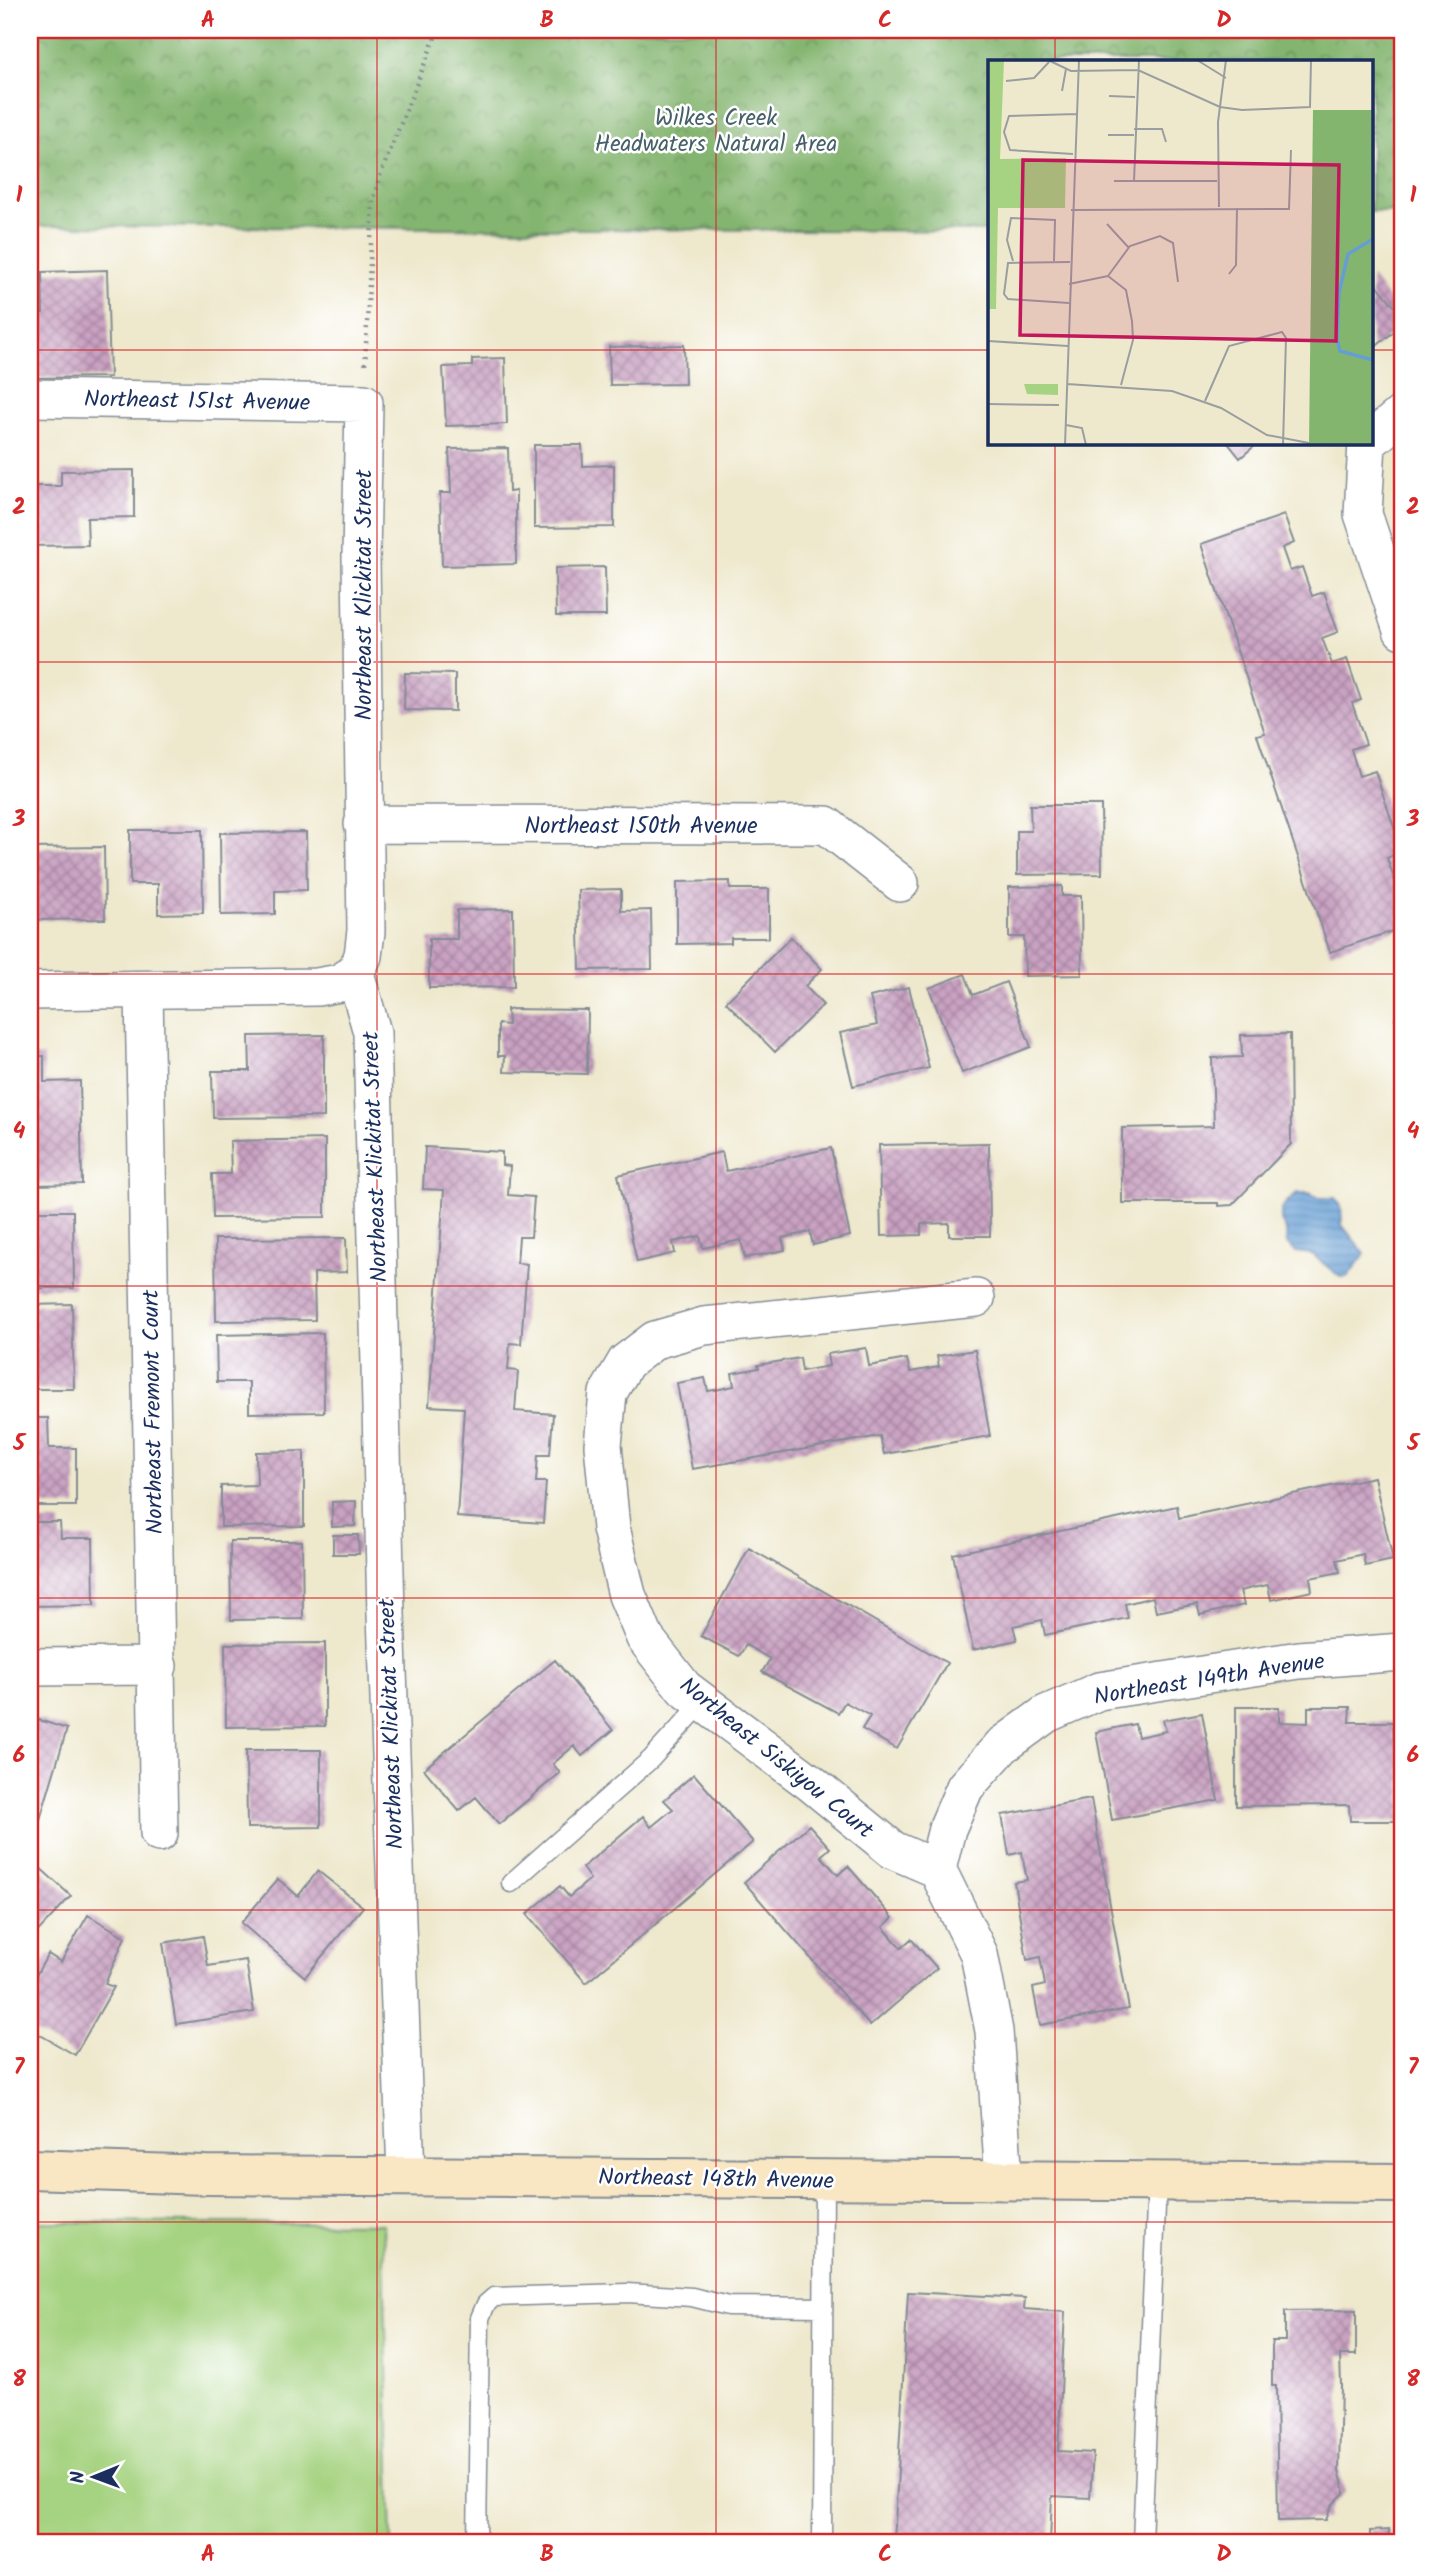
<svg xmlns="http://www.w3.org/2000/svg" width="1432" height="2572" font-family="Kalam,sans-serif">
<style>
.grass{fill:#a6d381;stroke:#608170;stroke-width:2}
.forest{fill:url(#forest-crowns);stroke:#507266;stroke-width:2}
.water{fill:url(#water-rules);stroke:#406699;stroke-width:2}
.building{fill:url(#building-cross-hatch)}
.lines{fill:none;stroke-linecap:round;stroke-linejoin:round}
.lane-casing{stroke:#848c95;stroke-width:21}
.street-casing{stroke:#848c95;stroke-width:40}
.secondary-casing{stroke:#848c95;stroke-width:42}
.path{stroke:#848c95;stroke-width:4.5;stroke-dasharray:2 5;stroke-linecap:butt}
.lane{stroke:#fff;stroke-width:18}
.street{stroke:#fff;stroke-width:37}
.secondary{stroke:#f9e7c3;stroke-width:38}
.grid{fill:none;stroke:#d62828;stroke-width:2;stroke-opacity:0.55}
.labels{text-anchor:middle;stroke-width:5;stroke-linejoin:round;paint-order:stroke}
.park-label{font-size:23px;fill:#456068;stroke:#fff}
.street-label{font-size:23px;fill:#1b2f5e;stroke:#fff}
.inset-river{fill:none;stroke:#659ed4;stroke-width:3.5}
.inset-road{fill:none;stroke:#9a9ea0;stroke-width:2}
.view{fill:#c2185b;fill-opacity:0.15;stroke:#c2185b;stroke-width:3.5}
.inset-edge{fill:none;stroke:#1b2f5e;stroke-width:3.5}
.neatline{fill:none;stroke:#d62828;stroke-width:2.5}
.grid-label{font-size:23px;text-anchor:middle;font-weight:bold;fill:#d62828}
</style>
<defs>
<pattern id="forest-crowns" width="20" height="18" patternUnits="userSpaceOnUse" patternTransform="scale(1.75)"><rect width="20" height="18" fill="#84b56f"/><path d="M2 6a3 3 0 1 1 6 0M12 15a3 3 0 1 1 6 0" fill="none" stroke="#6b945e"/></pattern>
<pattern id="water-rules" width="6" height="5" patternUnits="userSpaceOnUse" patternTransform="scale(1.75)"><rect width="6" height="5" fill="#659ed4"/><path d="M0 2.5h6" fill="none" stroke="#5281af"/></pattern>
<pattern id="building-cross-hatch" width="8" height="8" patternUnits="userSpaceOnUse" patternTransform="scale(1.75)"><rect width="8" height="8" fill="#caa2c2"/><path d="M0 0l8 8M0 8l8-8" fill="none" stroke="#a384a1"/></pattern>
</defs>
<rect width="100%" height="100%" fill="#fff"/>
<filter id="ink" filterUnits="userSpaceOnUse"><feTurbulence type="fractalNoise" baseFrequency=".0143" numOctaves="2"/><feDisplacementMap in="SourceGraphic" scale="14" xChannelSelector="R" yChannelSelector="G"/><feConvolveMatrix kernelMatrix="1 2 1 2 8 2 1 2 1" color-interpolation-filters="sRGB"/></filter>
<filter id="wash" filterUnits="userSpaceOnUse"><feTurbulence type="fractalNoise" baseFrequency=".00686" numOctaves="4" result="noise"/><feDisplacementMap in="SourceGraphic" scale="28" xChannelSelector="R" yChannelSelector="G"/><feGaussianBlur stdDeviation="1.57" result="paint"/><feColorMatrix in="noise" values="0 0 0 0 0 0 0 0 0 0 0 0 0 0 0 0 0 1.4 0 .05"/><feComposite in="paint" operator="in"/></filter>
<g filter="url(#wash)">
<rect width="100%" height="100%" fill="#eee8cc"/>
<path class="grass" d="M30,2222L383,2224L392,2542H30Z"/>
<path class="forest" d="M30,30H1402V212H1371V61H989V231L30,226Z"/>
<path class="water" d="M1297,1193H1309L1319,1198H1335L1341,1206L1342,1225L1365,1254L1347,1277H1340L1312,1254L1296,1252L1287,1244L1286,1230L1281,1220V1211L1285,1204Z"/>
<g id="blocks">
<path class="building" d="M107,270L110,377L30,378V313H43L42,272Z
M1371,277L1402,316V325L1374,348L1371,344Z
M684,345L685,384L610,385L609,347Z
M505,358L507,424L446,426L443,367L472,366V359Z
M1228,443H1258L1240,458Z
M534,445H582L583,466L614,465V527L534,528Z
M508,448L509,492L516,491V564L442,566L440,493H451L449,449Z
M134,470V517L87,518L88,545L30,546V486H61V471Z
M1284,515L1294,543L1282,548L1290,571L1302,567L1312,596L1324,592L1338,632L1322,638L1332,664L1347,659L1361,700L1352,703L1366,744L1351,749L1359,776L1375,771L1402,851L1387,858L1396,884L1402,882V928L1330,952L1257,735L1265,733L1201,544Z
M605,567L606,616H556L555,568Z
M405,673L455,674V711L404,710Z
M1030,805H1101L1102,874L1017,875V831H1031Z
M130,830H202L203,913L158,914V884H130Z
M306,832L307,890L275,891V914L221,915L220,833Z
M104,847L105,919L30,920V848Z
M730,881V889H769V938H731V943L677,944V882Z
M1062,886V896H1081L1082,975L1025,976L1024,937H1009V887Z
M621,889V911L651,910L652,969L580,970L578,890Z
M513,909L514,987L429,988V939H457V910Z
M791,937L822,969L805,986L823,1005L775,1052L726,1002Z
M965,974L973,995L1006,982L1031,1047L962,1073L929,988Z
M909,987L929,1068L853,1086L840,1033L877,1025L870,997Z
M1402,998V1022L1395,1019Z
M507,1009L588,1010L587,1074L504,1072L505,1056H498V1024L508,1025Z
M1290,1034L1291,1144L1232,1205L1218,1206V1203H1122V1128L1214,1126L1212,1058L1242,1057L1241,1035Z
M324,1035V1117L213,1118L212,1071H250L249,1036Z
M30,1056H44V1082L80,1081L82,1184L31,1185Z
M325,1139V1217L213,1218L212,1174H231L230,1141Z
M989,1143L990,1236H949V1223L921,1224V1235L881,1236L879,1145Z
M425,1147L502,1152V1165L510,1166L508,1195L534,1197L531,1237H519L517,1263L527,1264L521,1344L510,1343L508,1370L518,1371L515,1411L553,1414L550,1455H538L536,1482H546L543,1523L457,1517L464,1408L429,1406L444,1190L423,1189Z
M831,1148L850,1236L813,1245L810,1232L782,1238L785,1250L745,1258L741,1240L703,1248L700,1236L673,1242L675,1253L637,1262L618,1175L722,1152L726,1171Z
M30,1211H73L74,1288H30Z
M346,1238L347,1272L314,1273L315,1320L216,1321L215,1239Z
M72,1304L74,1389H30V1305Z
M323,1333L324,1412L249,1413V1382H217L216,1335Z
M866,1348L869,1366L907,1359L910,1372L939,1367L937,1356L975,1350L990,1436L884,1454L880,1436L692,1469L677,1383L705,1378L708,1391L720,1389L734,1386L732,1373L759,1368L758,1365L800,1358L802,1371L829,1366L827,1354Z
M30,1418H48L49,1448H76V1506H30Z
M304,1451V1526L221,1527V1486L257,1485L256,1452Z
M1374,1477L1393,1560L1365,1566L1363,1554L1337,1560L1340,1572L1310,1578L1312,1591L1271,1600L1268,1585L1252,1588L1240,1591L1244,1605L1200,1615L1197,1604L1156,1612L1153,1597L1125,1604L1128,1618L1045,1635L1042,1620L1013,1626L1017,1640L973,1650L953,1554L1177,1506L1179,1518Z
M356,1501L355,1526L332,1527V1502Z
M30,1522H60L61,1538H93L94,1605L30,1606Z
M333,1535H358L359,1554H333Z
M230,1541H302L303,1619L231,1620Z
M749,1548L947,1663L897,1749L862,1729L870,1716L845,1702L838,1713L762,1672L770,1659L746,1645L739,1656L701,1636Z
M325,1643V1726L226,1727L225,1644Z
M555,1660L613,1730L582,1756L574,1746L562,1756L553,1764L560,1773L499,1824L476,1797L459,1811L424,1769Z
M1236,1707H1279V1722L1308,1723V1707H1350L1349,1722H1393L1394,1738H1402V1821H1350L1349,1805L1236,1806Z
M1202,1713L1218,1800L1112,1820L1096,1732L1135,1724L1138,1737L1166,1731L1163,1720Z
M30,1717L67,1729L38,1826L30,1824Z
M246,1750H321V1827L247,1828Z
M694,1774L753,1842L586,1983L527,1914L560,1886L569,1897L590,1879L582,1868L643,1816L651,1827L673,1809L664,1800Z
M1091,1799L1129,2009L1040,2025L1033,1988L1045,1985L1040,1957L1027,1960L1014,1882L1027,1880L1024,1865L1022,1852L1009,1855L1002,1815Z
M809,1825L830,1848L821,1856L838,1875L848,1866L893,1918L883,1927L901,1948L911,1939L937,1968L870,2026L744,1882Z
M38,1866L71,1896L30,1940V1875Z
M318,1871L363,1907L305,1977L241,1923L278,1879L298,1896Z
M88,1915L125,1937L105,1984L114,1987L75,2055L30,2029V1986L48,1954L61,1962Z
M203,1936L208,1966L246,1960L254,2012L176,2024L163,1943Z
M908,2292L1025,2298L1024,2309L1065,2312L1058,2451L1093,2453L1090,2498L1052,2496L1050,2542H894Z
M1356,2310V2355H1340L1341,2385L1339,2471L1345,2492L1332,2505L1326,2520L1278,2521L1276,2386H1272V2341H1285V2311Z
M1389,2530V2542H1370V2531Z"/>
</g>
</g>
<g filter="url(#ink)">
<use href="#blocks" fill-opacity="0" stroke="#848c95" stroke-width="2"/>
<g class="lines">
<g class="lane-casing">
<path id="lane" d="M511,1883L651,1759L703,1702
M477,2542L480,2318L486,2304L494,2297L627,2293L692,2297L728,2306L823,2307
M822,2542L824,2179
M1142,2542L1157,2182"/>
</g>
<g class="street-casing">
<path id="street" d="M30,398L364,403L361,557L366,931L363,956L355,973L372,1032L386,1614L406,2175
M1371,440L1402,414
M1367,443L1363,514L1402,630
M363,824L826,825L900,883
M30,991L317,987L340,983L355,973
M144,991L159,1833
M30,1667L158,1666
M937,1869L893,1850L811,1783L684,1688L645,1638L627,1595L611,1528L603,1445L608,1393L626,1362L655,1340L704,1326L976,1298
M937,1869L947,1829L965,1787L1002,1746L1046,1714L1099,1691L1299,1660L1402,1652
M937,1869L979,1954L994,2031L1004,2181"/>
</g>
<g class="secondary-casing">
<path id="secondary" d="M30,2169L205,2175L1402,2183"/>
</g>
<path class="path" d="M365,364L373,202L380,176L438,30"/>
<use href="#lane" class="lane"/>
<use href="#street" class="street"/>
<use href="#secondary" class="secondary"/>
</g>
</g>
<path class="grid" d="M377,30V2542M716,30V2542M1055,30V61M30,350H989M1371,350H1402M1055,443V2542M30,662H1402M30,974H1402M30,1286H1402M30,1598H1402M30,1910H1402M30,2222H1402"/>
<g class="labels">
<g class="park-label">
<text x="716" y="125">Wilkes Creek<tspan x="716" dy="26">Headwaters Natural Area</tspan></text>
</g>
<g class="street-label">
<text transform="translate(197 400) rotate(1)" y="8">Northeast 151st Avenue</text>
<text transform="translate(363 595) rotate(-90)" y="8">Northeast Klickitat Street</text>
<text x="641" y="833">Northeast 150th Avenue</text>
<text transform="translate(374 1157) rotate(-92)" y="8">Northeast Klickitat Street</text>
<text transform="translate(152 1412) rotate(-91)" y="8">Northeast Fremont Court</text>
<text transform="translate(1209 1678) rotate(-9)" y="8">Northeast 149th Avenue</text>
<text transform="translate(390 1724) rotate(-92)" y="8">Northeast Klickitat Street</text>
<text transform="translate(777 1757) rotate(39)" y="8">Northeast Siskiyou Court</text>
<text transform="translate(716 2178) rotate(1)" y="8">Northeast 148th Avenue</text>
</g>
</g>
<g transform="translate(988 60)">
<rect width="385" height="385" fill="#eee8cc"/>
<path d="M0,0H16L12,99L78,98L77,148H10L8,249H0Z" fill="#a6d381"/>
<path d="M325,50H385V385H321Z" fill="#84b56f"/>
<path d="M36,324H70V335L39,334Z" fill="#a6d381"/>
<path class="inset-river" d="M385,179L360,194L351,233L349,279L352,291L385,300"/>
<path class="inset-road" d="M60,0L83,11L150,10L232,47L254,50L322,47L323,0M209,0L238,18M18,21L46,18L61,2M74,31L78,9M121,36L147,37M146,69H174L178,82M120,75H146M85,94L22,90L16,72L21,56L89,54M126,121H229M146,121L151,0M231,147L230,62L238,0M83,150L301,149L303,90M119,164L141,188M25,201L19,180L23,158L67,160L66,201M241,214L248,205L249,148M120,216L142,186L172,176L185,183L190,222M120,216L138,230L144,261L145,280L133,325M81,224L120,216M81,243L20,239L16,234L20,203L82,202M0,281L80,286M79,324L184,331L233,348L279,375L321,383M217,341L241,286L294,272L298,278L295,385M0,344L71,345M78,365L94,368L98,385M77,385L91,0"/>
<path class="view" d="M35,100L351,105L348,281L32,275Z"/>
<rect width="385" height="385" class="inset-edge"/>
</g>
<rect width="1432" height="2572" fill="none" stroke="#fff" stroke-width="77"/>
<g transform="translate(94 2477) rotate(269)" stroke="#ffffff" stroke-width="5" paint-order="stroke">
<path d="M0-5L12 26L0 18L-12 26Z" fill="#1b2f5e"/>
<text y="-10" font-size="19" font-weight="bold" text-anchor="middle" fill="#1b2f5e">N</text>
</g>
<rect x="38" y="38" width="1356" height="2496" class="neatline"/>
<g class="grid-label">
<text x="208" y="27">A</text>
<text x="547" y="27">B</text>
<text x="885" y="27">C</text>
<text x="1224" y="27">D</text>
<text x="19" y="202">1</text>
<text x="1413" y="202">1</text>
<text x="19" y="514">2</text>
<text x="1413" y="514">2</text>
<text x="19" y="826">3</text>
<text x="1413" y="826">3</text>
<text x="19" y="1138">4</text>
<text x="1413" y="1138">4</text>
<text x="19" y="1450">5</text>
<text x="1413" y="1450">5</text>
<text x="19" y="1762">6</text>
<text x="1413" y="1762">6</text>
<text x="19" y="2074">7</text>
<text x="1413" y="2074">7</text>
<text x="19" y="2386">8</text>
<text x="1413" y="2386">8</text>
<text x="208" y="2561">A</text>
<text x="547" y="2561">B</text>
<text x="885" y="2561">C</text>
<text x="1224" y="2561">D</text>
</g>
</svg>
